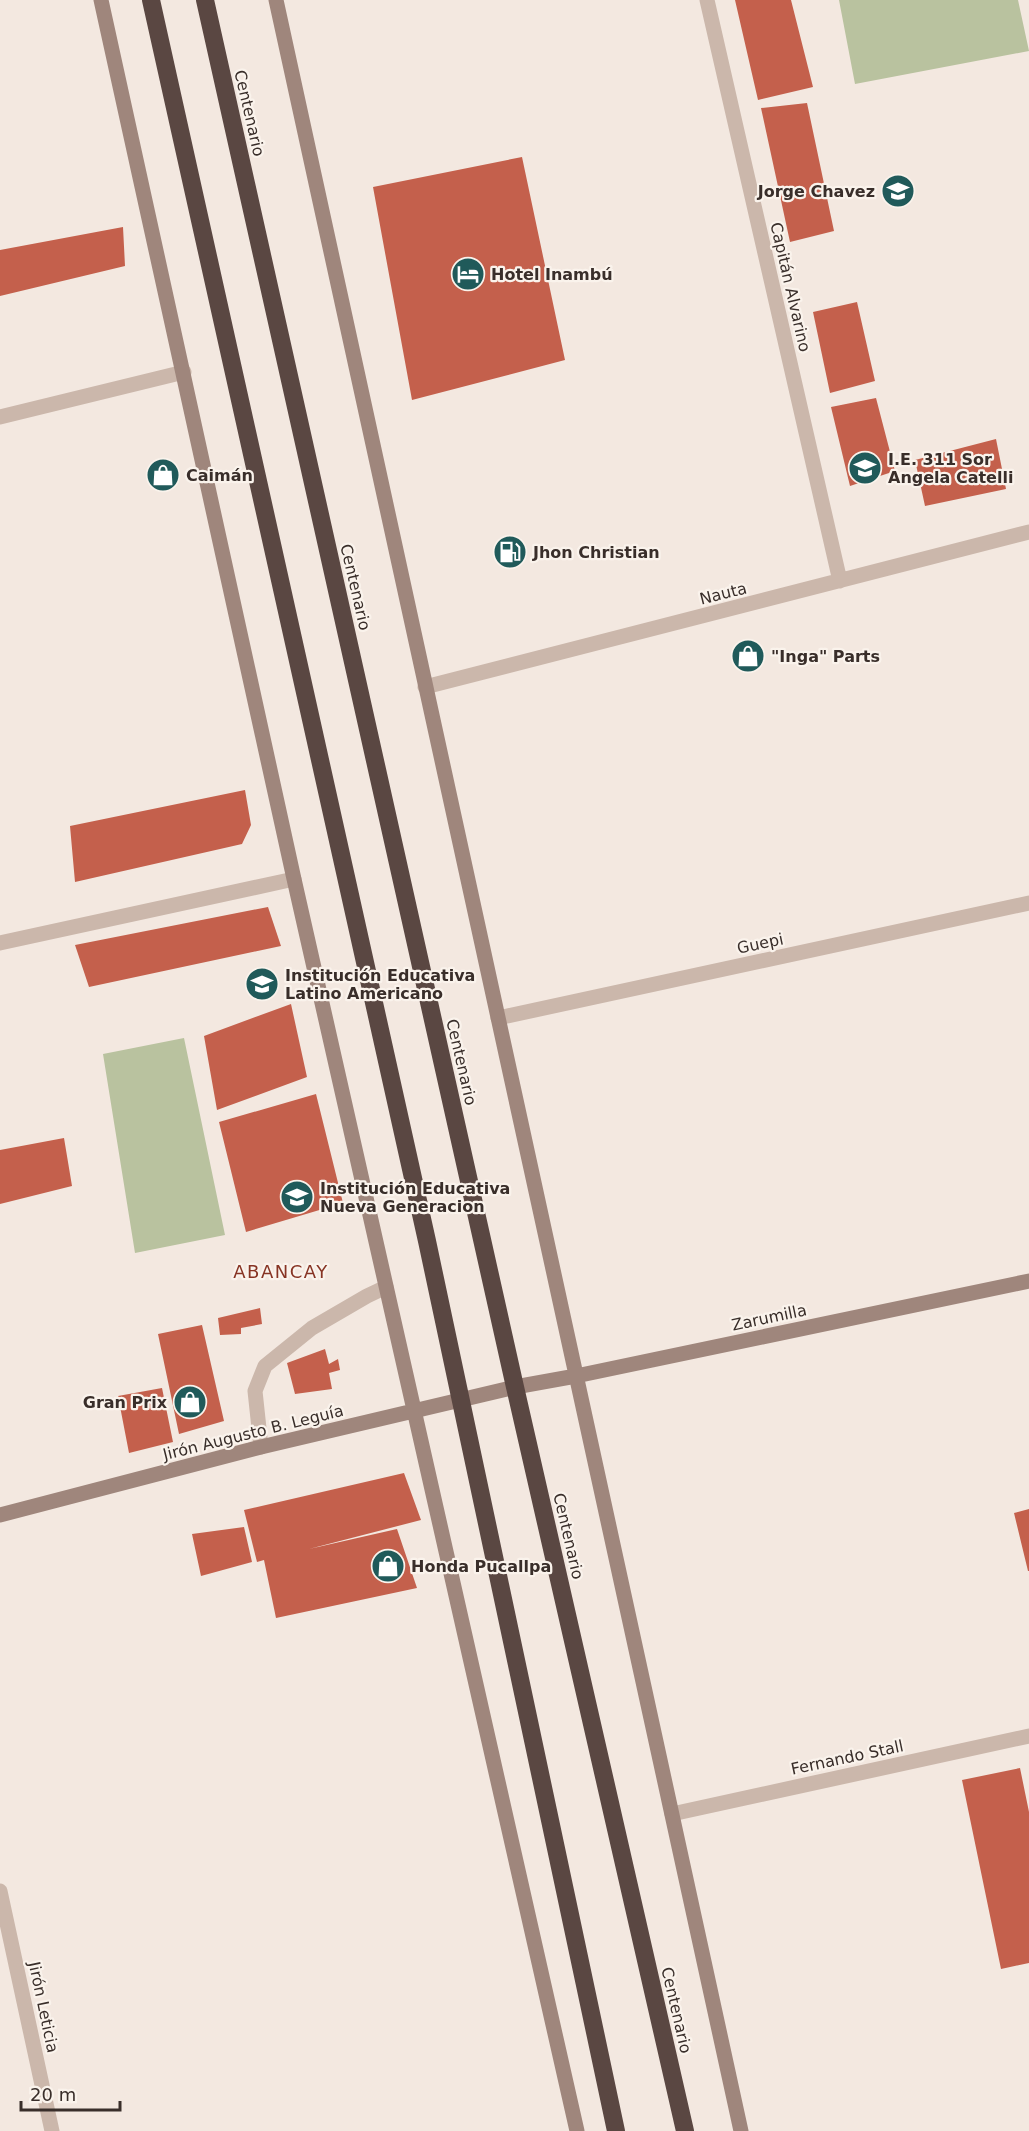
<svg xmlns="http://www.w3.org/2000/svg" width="1029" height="2131" font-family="'DejaVu Sans',sans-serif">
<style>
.green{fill:#b9c29f}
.building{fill:#c4604c}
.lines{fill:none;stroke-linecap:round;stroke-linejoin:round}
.lane{stroke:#cbb7ab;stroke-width:15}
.street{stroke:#cbb7ab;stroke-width:15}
.secondary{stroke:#9f867c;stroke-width:15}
.highway{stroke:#5a4742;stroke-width:18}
.labels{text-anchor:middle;stroke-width:4.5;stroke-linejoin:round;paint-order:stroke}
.street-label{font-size:16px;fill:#392e2a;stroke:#faf3ec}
.poi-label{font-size:16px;font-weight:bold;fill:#392e2a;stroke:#faf3ec;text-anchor:start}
.neighbourhood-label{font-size:18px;letter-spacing:1.5px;fill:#873424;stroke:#faf3ec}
</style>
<rect width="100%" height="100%" fill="#f3e8e0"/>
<path class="green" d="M839,0H1018L1029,51L855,84Z
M184,1038L225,1235L135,1253L103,1054Z"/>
<path class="building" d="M735,0H791L813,87L758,100Z
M807,103L834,231L790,242L761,108Z
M522,157L565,360L412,400L373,187Z
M123,227L125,266L0,296V250Z
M857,302L875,381L830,393L813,312Z
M876,398L895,471L850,486L831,407Z
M996,439L1006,489L925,506L915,460Z
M245,790L251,825L242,844L75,882L70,826Z
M268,907L281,946L89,987L75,945Z
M291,1004L307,1077L217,1110L204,1036Z
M316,1094L343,1203L246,1232L219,1122Z
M64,1138L72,1186L0,1204V1150Z
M260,1308L262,1324L241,1328V1334L220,1335L218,1318Z
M202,1325L224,1421L179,1434L158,1334Z
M325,1349L329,1364L338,1359L340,1370L329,1373L332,1389L295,1394L287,1363Z
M162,1388L173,1442L129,1453L118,1396Z
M404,1473L421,1520L309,1549L397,1529L417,1588L276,1618L264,1560L257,1562L244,1510Z
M1029,1509V1571H1028L1014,1513Z
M244,1527L252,1562L201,1576L192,1534Z
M1020,1768L1029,1812V1963L1001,1969L962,1780Z"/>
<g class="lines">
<path class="lane" d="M261,1447L255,1391L265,1366L312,1328L367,1296L386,1287"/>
<path class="street" d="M707,0L840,581
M0,417L184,372
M425,687L1029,532
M0,943L294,879
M498,1018L1029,903
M672,1814L1029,1736
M0,1891L52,2131"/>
<path class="secondary" d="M101,0L294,879L577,2131
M276,0L741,2131
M0,1515L261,1447L515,1387L576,1376L1029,1281"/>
<path class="highway" d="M151,0L427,1241L616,2131
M205,0L515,1387L685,2131"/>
</g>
<defs>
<g id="school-disc" transform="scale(1.725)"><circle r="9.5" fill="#205a5a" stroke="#faf3ec"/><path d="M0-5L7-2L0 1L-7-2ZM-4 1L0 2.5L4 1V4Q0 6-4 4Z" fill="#fff"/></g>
<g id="hotel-disc" transform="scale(1.725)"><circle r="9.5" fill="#205a5a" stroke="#faf3ec"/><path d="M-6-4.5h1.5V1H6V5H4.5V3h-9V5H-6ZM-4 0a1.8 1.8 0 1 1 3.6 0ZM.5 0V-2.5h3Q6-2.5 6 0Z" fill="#fff"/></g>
<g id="shop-disc" transform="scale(1.725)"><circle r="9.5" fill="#205a5a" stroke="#faf3ec"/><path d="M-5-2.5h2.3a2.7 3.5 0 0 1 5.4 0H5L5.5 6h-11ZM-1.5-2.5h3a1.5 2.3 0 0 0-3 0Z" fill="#fff"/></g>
<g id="fuel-disc" transform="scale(1.725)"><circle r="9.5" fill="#205a5a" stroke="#faf3ec"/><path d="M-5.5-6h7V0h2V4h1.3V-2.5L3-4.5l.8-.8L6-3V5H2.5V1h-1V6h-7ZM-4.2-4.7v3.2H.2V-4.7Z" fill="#fff"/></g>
</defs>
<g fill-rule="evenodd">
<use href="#school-disc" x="898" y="191"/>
<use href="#hotel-disc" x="468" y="274"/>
<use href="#school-disc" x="865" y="468"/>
<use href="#shop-disc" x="163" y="475"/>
<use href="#fuel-disc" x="510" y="552"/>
<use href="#shop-disc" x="748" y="656"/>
<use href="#school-disc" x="262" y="984"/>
<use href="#school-disc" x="297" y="1197"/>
<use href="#shop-disc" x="190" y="1402"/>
<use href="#shop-disc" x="388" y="1566"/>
</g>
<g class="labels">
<g class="street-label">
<text transform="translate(250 113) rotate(77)" y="6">Centenario</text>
<text transform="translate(791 287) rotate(77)" y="6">Capitán Alvarino</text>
<text transform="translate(356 587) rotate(77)" y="6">Centenario</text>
<text transform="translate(723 593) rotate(-14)" y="6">Nauta</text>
<text transform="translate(760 943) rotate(-12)" y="6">Guepi</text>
<text transform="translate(462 1062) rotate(77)" y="6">Centenario</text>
<text transform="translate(769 1317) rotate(-12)" y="6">Zarumilla</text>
<text transform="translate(253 1432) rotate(-14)" y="6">Jirón Augusto B. Leguía</text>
<text transform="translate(569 1536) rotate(77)" y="6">Centenario</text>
<text transform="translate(847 1757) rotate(-12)" y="6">Fernando Stall</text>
<text transform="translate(44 2007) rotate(78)" y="6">Jirón Leticia</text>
<text transform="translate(677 2010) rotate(77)" y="6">Centenario</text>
</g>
<g class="poi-label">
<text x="875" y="197" text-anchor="end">Jorge Chavez</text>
<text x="491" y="280">Hotel Inambú</text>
<text x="888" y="465">I.E. 311 Sor<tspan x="888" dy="18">Angela Catelli</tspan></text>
<text x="186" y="481">Caimán</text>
<text x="533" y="558">Jhon Christian</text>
<text x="771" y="662">"Inga" Parts</text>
<text x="285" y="981">Institución Educativa<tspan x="285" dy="18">Latino Americano</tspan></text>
<text x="320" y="1194">Institución Educativa<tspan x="320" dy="18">Nueva Generacion</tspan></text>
<text x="167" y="1408" text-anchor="end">Gran Prix</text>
<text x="411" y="1572">Honda Pucallpa</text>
</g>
<g class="neighbourhood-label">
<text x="281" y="1278">ABANCAY</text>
</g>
</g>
<path d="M21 2101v9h99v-9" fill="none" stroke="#392e2a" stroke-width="3"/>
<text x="30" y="2101" font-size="18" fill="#392e2a" stroke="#faf3ec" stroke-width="4.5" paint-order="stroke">20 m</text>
</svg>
